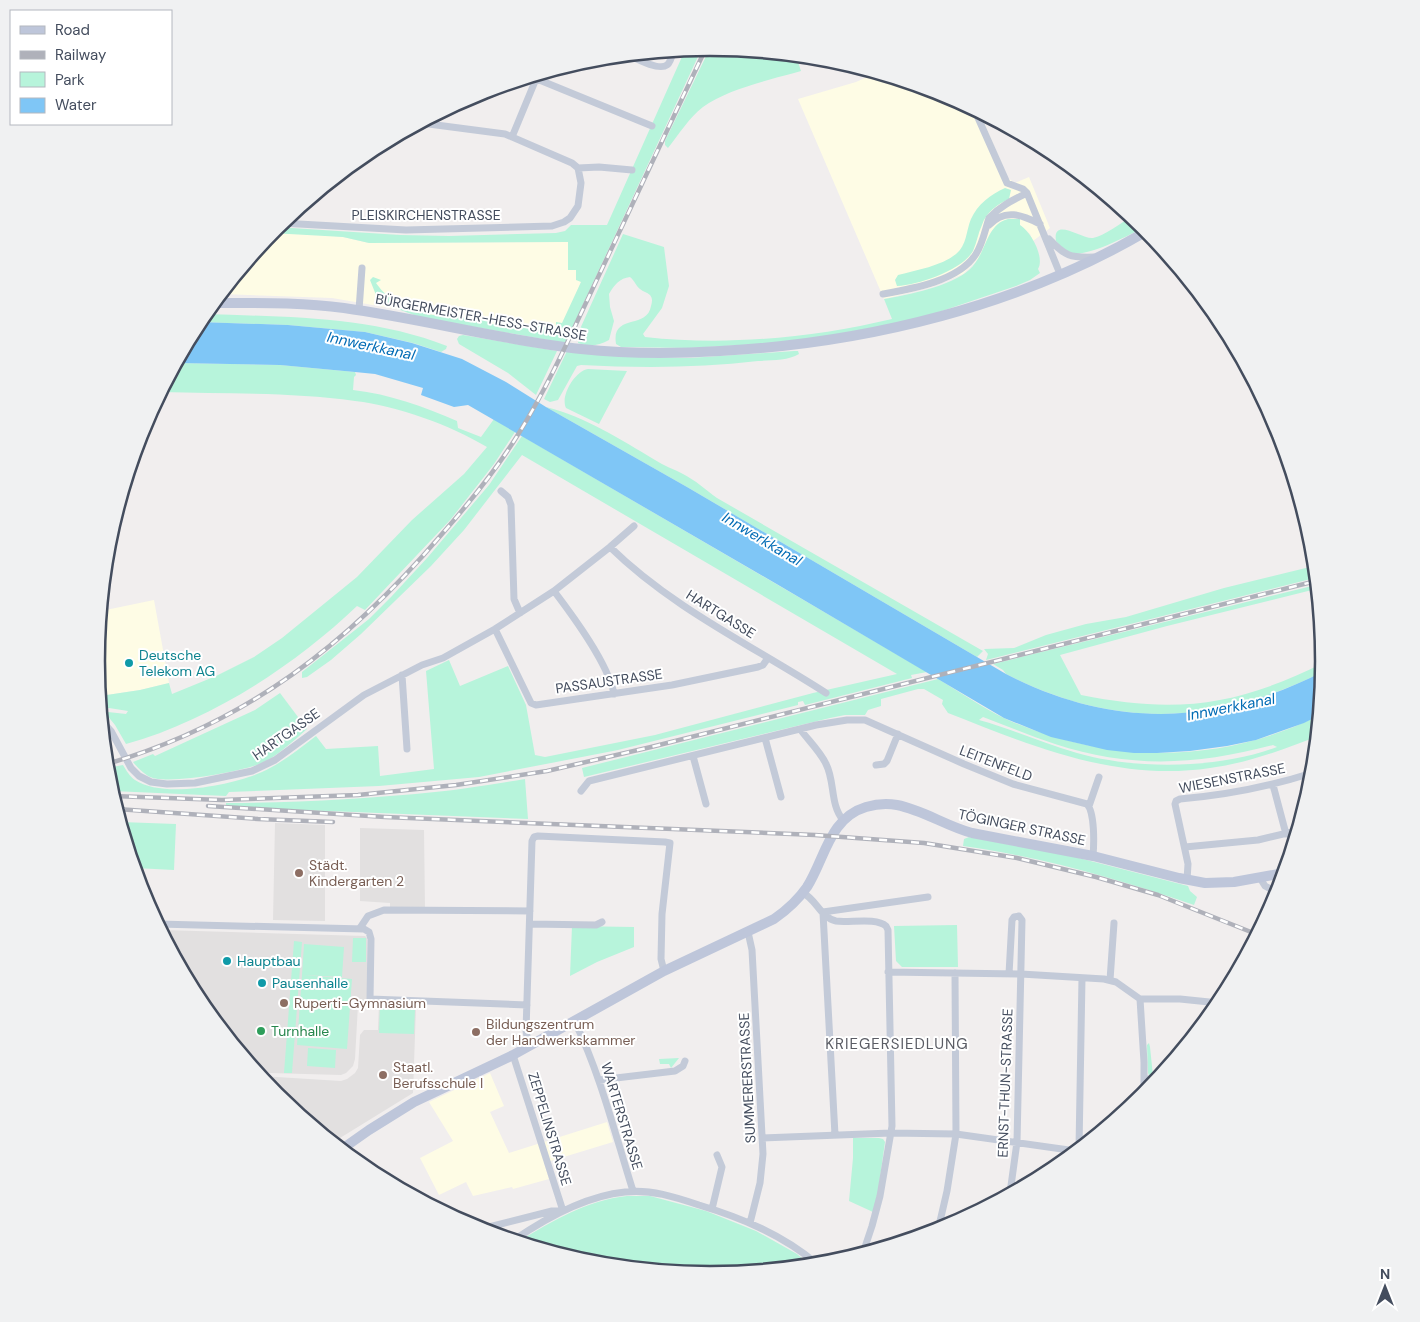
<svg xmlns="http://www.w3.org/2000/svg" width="1420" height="1322" font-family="'DM Sans',sans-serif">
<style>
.commercial{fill:#fefce5}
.education{fill:#e2e0e0}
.green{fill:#b7f4db;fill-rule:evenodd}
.water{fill:#7fc6f6}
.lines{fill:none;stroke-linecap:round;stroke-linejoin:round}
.street{stroke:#c3cad8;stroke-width:7}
.secondary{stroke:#bec6da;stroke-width:10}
.rail-casing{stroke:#afb1ba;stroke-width:4.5}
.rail{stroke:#fff;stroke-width:2.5;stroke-dasharray:8;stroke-linecap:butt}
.culture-dot{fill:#0f9aa8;stroke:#fff;stroke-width:2}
.education-dot{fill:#8d6e63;stroke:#fff;stroke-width:2}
.leisure-dot{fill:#2e9e5b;stroke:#fff;stroke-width:2}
.labels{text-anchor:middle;stroke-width:4;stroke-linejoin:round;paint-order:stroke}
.street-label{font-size:14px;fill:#444d5e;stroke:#fff}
.culture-label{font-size:14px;fill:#0d838f;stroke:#fff;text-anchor:start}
.education-label{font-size:14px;fill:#785e54;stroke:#fff;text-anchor:start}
.leisure-label{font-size:14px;fill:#27864d;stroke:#fff;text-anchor:start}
.water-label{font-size:15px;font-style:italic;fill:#006bb5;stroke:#fff}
.neighbourhood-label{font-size:15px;letter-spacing:1px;fill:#5a5c64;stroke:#fff}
.rim{fill:none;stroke:#444d5e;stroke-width:2.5}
</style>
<rect width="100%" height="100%" fill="#f1eeee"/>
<path class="commercial" d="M876,73L945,94L980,113L1008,178L1015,183L1029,177L1050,228L1033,241L1030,234L1020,225L1016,219L1000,222L991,232L980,257L963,274L932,287L884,299L798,99L856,82Z
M271,233L313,234L343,237L369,243L568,242V270H576L581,282L559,335L489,325L332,298L221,294Z
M154,600L169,683L140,690L100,696L97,661L101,611Z
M490,1073L504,1106L490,1112L509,1153L607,1122L613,1142L544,1163L549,1179L513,1189L512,1187L473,1196L466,1182L439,1195L420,1158L453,1141L429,1102Z"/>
<path class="education" d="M275,823L325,825V921L273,920Z
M360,828L424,830L425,908H390V903L360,901Z
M162,930L365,936L367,938V1005H358L355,1059L353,1066L346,1073L341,1075L269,1073L260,1075L200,1002Z
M379,1004L416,1006L413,1093L340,1138L336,1144L276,1095L261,1076L341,1081L347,1079L355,1073L358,1068L360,1035L364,1030H378Z"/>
<path class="green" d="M702,48L565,343L419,317L385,304L376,295L370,280L373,277L381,280L376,283C401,320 451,317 490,318V324L556,327V322L562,323L581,282L576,280V270H568V242L369,243L343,237L271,233L276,227L400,235L449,236L556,233L565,231L571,225H607L685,50Z
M710,48L796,56L801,71C773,79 727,89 703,107C689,118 679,134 668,148L665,145V141Z
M1005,188L1011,190L1009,199C998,204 986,212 982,225C978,233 977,242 973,251C962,270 919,285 897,286L895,280L898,275C917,270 941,266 956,254C967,245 966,231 971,219C977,205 991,194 1005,188Z
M1131,217L1144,227C1130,235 1086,258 1071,253C1066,251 1059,245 1056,241C1052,216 1083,240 1093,238C1104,236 1121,223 1131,217Z
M1008,219H1020V225C1031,232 1045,257 1038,269L1040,273L1030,280L1016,286L936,313L894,324L794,342L689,348L621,347L616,344C611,313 647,330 651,306C652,302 653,299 650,295C647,292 643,292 640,289C636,286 635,281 630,277C620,278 614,285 609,294L610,307L614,321L609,340C599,346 588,347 578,343L580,329L623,234L664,247L669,286L662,308L643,334L645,337C726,346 812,338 892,319L884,299C908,295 951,286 969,270C987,254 985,225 1008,219Z
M205,314C286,317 370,316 447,346L446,349L441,352L413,343L365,332L288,325L199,322Z
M463,335L557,351L536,395L508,373L459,344L457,339L459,336Z
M567,351L642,357L689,358L794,351H798L799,354C788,361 771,360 758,361C699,368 640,368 581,365L577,366L558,400L550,402L544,399Z
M177,363L280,365L355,372L356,375L354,377L353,390C390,394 424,407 457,421L458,428L481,437L494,419L515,432L494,464L451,519L365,610L357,606C294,666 211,720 126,744L115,725L106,714L108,712L126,714L128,711L109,708L101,709L100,696L140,690L169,683L172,694L216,676L254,657L282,638L357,577L412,520L464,474L487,447C450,425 398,406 355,401C291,392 226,394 161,392Z
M588,369L627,371L599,424L566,408C560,396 575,371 588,369Z
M546,407C586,417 620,439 655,460C664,466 674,469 683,474C695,480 706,490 717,498L983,651L977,657L687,487Z
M522,436L927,672L911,675L912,678L805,705L803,701L798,702V705L618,750L479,777L379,786L229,792L226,796L112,791L107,768L123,765C126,770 130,777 135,780C163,799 233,785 262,772C282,763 299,749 316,736L326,749L378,746L380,776L434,769L426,671L449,660L460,686L508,666L526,705L535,755L545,757L655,735L813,693L897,674L522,455L464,530L431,566L361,634L331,660L307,677L302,678V672L369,619L391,597L428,557L489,485Z
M1314,566L1315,578L986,660L988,654L984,649L1014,648L1046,635L1086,624L1126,617L1224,588Z
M1316,585V589L1167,626L1060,655L1081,695C1176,714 1237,706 1323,663L1322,672C1216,726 1113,729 1006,674L1003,670L993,664Z
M938,679C960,692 983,708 1006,719C1106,764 1219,765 1318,716L1316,737C1282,750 1247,763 1210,768C1117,782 1032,746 948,713L942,704L943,700L924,689H918L881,699V706L868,710L865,715H845L830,718L584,777L582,768ZM983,717C1007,726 1031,736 1055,744C1131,769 1197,765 1273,745L1277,747C1219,769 1136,770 1077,753C1044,744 1012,729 979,720Z
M280,693L307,729C292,742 276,758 257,765C237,772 168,785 150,777C144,774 137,767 133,762L153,754L155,756L255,710Z
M525,779L528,819L303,810L226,806V803C296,803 366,799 435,792C465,789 495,784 525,779Z
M121,822L176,824L174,870L135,868Z
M969,837L1071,856L1188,886L1190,891L1197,897L1194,905C1118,879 1042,857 963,846L964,839Z
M957,925L958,967H902L896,961L894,926Z
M572,926L634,927V947L597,962L570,976Z
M353,938H366V962H352Z
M294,941L302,942L292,1073H284Z
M304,944L344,947L342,977L302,975Z
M302,975L352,979L347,1049L297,1045Z
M380,1006L415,1008L414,1034L379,1033Z
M1149,1043L1150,1047L1153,1076L1149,1075L1148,1073L1147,1045Z
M308,1048L336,1050L335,1068L307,1066Z
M679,1058L671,1068L669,1064H660L659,1059Z
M853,1138H879L883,1139L885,1142L878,1192L873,1212L849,1201L853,1158Z
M627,1196H650L706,1211L756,1231L797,1254L810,1265L710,1274L590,1263L519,1241C553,1221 587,1200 627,1196Z"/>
<path class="water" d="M199,322L288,325L365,332L412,343L462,359L506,382L546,407L687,487L1006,674C1112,729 1217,726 1322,672L1318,716L1304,723L1256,740L1227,746L1190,751L1157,753H1134L1107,750L1051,737L1004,718L780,586L468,405L454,407L421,395L423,388L375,374L355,372L280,365L177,363Z"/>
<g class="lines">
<path class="street" d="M629,55C637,59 659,71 667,65C671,62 672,56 673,51
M532,77L652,126
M975,111L1007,183L1023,189L1027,193L1060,274
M512,137L536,79
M578,168L599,167L632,170
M281,223L406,230L552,226L564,222L570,218L578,206L581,183L578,168L572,163L505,134L421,123
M989,225C1005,208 1022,215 1040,224
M1049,239C1065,256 1070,258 1094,257
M883,294C912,289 959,281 976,254C983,243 985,230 989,218C1000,206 1013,200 1027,193
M359,310L362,268
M501,491L508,497L511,505L514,599L520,613
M610,547L634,526
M554,591C573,616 608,663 614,694
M495,629L531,703L536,705L672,685L758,667L763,665L768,658
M402,675L407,749
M102,721L111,731L131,768L139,776L151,782L167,784L195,783L252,771L275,760L364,695L422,665L443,658L495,629L554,591L610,547C672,608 753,646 826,693
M800,729C808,740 820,751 826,764C835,781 830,805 843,820
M765,738L781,797
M693,756L706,804
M876,765L884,764L887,761L898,734
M1273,785L1286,834
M581,791L589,781L816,725L847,720H865L964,764L1013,784L1087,804C1095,813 1094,844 1093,856
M1089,806L1099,777
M1185,847L1258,840L1296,831
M1260,878L1265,886L1278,893
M1187,880L1188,864L1175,804L1176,801L1180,799C1227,795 1268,787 1312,773
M803,893C816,899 821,918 836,921C849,923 876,917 886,926L888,930L892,1126L880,1196L872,1226L863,1253
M823,912L928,897
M823,913L835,1135
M158,924L364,929L369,932L371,939L370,999L527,1005
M530,924L596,925L602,922
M360,928L368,916L384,910L530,911
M748,932L752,950L763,1154L760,1183L750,1223
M888,972L1021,974L1104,979L1116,982L1140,999H1180L1219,1003
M1009,974L1012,920L1014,917L1019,916L1022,920L1017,1142L1010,1193
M1110,980L1114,923
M1140,999L1144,1062V1094
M575,1022C601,1076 615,1134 633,1191
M529,1047L526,1031L532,841L534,837L538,836L665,842L670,843L662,914L661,959L664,971
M513,1055L563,1211
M1144,1079H1156
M599,1080L675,1071L683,1066L685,1061
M762,1138L891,1133L956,1134L1076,1151
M1079,1148L1082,978
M712,1209L722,1167L717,1155
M481,1229L552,1211H563
M938,1230L947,1191L956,1134L955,973
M514,1240C546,1218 585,1196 625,1192C651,1189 675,1197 699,1205C742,1218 783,1235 817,1264"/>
<path class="secondary" d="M214,303C257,303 301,302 344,308C423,319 501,340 581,349C627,354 674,354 720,351C868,343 1019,306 1147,231
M342,1149L369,1130L414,1102L513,1055L664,971L774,919C787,910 798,900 807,887C825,859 829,818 866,807C876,804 887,803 897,805C923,810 946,826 972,833L1093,856L1179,878L1205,883L1234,882L1284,873"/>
<g class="rail-casing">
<path id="rail" d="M107,764C247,723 348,644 442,534C470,502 497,469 519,433C547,388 569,339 592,290C630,210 667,129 706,48
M113,796L222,800L358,795L456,785L547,771L651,747L1316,581
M208,806L385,817L815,835L924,843L1017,858L1096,877L1158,895L1256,934
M117,809L258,819L333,822"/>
</g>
<use href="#rail" class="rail"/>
</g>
<g class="culture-dot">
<circle cx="129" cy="663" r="5"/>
<circle cx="227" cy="961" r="5"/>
<circle cx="262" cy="983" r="5"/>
</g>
<g class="education-dot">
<circle cx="299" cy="873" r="5"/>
<circle cx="284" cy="1003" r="5"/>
<circle cx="476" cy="1032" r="5"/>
<circle cx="383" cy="1075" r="5"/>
</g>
<circle class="leisure-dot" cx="261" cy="1031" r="5"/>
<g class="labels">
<g class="street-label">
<text x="426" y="220">PLEISKIRCHENSTRASSE</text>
<text transform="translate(481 317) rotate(10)" y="5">BÜRGERMEISTER-HESS-STRASSE</text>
<text transform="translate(721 614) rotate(32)" y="5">HARTGASSE</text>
<text transform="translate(609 681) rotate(-8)" y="5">PASSAUSTRASSE</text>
<text transform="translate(286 734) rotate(-35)" y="5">HARTGASSE</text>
<text transform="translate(996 763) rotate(21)" y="5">LEITENFELD</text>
<text transform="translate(1232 778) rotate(-11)" y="5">WIESENSTRASSE</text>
<text transform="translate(1022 827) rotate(12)" y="5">TÖGINGER STRASSE</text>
<text transform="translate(747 1078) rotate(-93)" y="5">SUMMERERSTRASSE</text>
<text transform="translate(1005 1083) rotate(-88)" y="5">ERNST-THUN-STRASSE</text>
<text transform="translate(622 1116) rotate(73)" y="5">WARTERSTRASSE</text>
<text transform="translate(550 1129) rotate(73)" y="5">ZEPPELINSTRASSE</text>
</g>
<g class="culture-label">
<text x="139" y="660">Deutsche<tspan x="139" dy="16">Telekom AG</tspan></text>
<text x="237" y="966">Hauptbau</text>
<text x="272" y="988">Pausenhalle</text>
</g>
<g class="education-label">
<text x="309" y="870">Städt.<tspan x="309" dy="16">Kindergarten 2</tspan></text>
<text x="294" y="1008">Ruperti-Gymnasium</text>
<text x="486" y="1029">Bildungszentrum<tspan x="486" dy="16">der Handwerkskammer</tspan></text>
<text x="393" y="1072">Staatl.<tspan x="393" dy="16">Berufsschule I</tspan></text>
</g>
<g class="leisure-label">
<text x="271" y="1036">Turnhalle</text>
</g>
<g class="water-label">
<text transform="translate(371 346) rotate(12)" y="5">Innwerkkanal</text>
<text transform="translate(762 539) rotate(31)" y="5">Innwerkkanal</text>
<text transform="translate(1231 707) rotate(-11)" y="5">Innwerkkanal</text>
</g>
<g class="neighbourhood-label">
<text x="897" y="1049">KRIEGERSIEDLUNG</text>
</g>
</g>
<path d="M0 0H1420V1322H0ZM105 661a605 605 0 1 1 1210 0a605 605 0 1 1-1210 0Z" fill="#f0f1f2" fill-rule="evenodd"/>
<path class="rim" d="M105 661a605 605 0 1 1 1210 0a605 605 0 1 1-1210 0Z"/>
<rect x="10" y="10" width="162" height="115" fill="#ffffff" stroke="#b4b8bf"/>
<rect x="20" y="26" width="25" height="8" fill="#bec6da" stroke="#b4b8bf"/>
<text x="55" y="35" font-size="15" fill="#444d5e">Road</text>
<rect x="20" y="51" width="25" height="8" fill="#afb1ba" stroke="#b4b8bf"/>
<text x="55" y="60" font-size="15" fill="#444d5e">Railway</text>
<rect x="20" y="72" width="25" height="15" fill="#b7f4db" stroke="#b4b8bf"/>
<text x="55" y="85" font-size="15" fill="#444d5e">Park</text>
<rect x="20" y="98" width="25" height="15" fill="#7fc6f6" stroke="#b4b8bf"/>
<text x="55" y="110" font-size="15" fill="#444d5e">Water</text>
<g transform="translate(1385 1287)" stroke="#ffffff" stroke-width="4" paint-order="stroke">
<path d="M0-4L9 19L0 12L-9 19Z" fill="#444d5e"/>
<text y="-8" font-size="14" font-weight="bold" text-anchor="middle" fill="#444d5e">N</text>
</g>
</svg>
